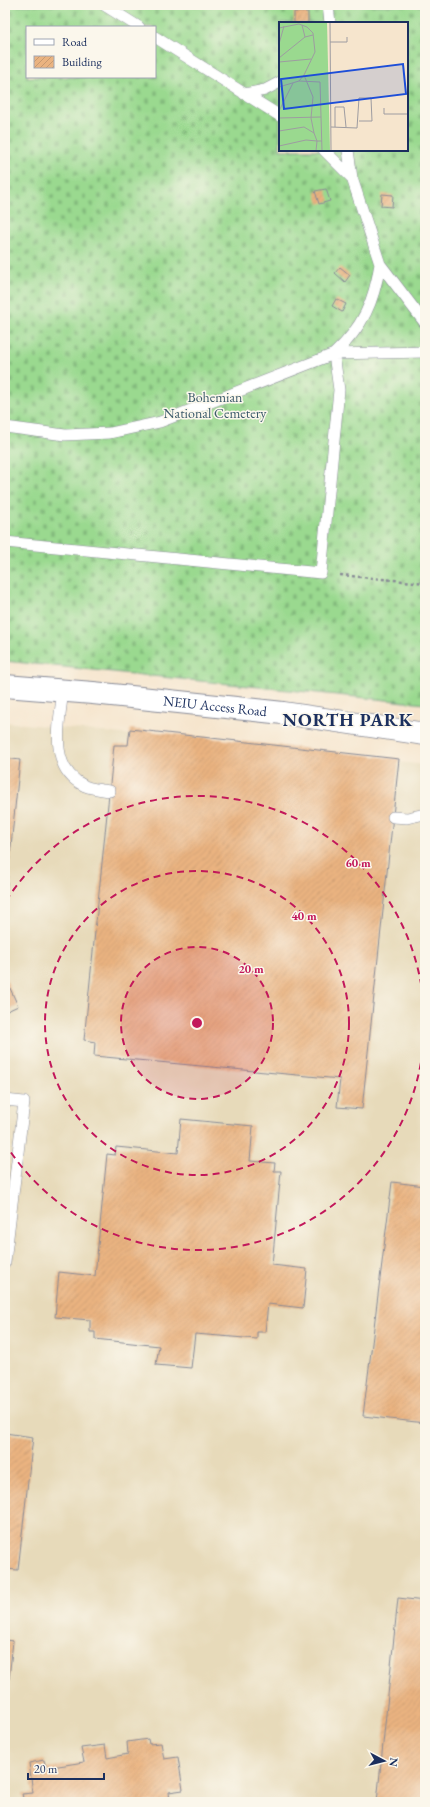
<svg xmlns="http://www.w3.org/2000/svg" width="430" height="1807" font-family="'EB Garamond',serif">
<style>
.built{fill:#e7daba}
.cemetery{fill:url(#cemetery-stones);stroke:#5a8476;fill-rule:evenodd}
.building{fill:url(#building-hatch)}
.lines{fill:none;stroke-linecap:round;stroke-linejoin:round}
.lane-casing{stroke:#888a96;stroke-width:12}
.street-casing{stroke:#888a96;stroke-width:24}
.path{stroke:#888a96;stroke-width:2.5;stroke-dasharray:3 3;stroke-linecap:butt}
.lane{stroke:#fff;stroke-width:11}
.street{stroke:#fff;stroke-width:22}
.ring{fill:none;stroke:#c2185b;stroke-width:2;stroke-dasharray:7 5}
.labels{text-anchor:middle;stroke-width:3;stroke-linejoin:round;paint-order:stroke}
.park-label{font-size:14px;fill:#3b5a6a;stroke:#fbf7ec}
.street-label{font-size:14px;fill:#1b2f5e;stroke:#fbf7ec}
.district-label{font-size:18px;font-weight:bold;letter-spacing:1px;fill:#1b2f5e;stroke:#fbf7ec}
.inset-road{fill:none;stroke:#9e9ca1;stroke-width:1}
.view{fill:#1d4ed8;fill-opacity:0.15;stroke:#1d4ed8;stroke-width:2}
.inset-edge{fill:none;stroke:#1b2f5e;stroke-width:2}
.centre{fill:#c2185b;stroke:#fbf7ec;stroke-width:2}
.ring-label{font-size:12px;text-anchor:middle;font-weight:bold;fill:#c2185b;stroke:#fbf7ec;stroke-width:3;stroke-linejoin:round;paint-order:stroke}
</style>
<defs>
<pattern id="cemetery-stones" width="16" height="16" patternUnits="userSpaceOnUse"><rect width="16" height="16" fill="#9ad98f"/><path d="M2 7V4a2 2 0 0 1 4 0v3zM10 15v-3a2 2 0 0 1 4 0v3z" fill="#84bb7e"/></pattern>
<pattern id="building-hatch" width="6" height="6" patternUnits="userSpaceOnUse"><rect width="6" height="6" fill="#eab380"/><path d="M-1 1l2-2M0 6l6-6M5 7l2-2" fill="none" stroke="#c89a71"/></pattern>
</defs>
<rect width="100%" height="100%" fill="#fbf7ec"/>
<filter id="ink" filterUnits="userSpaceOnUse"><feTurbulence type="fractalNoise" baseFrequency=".025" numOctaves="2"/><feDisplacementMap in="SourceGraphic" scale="8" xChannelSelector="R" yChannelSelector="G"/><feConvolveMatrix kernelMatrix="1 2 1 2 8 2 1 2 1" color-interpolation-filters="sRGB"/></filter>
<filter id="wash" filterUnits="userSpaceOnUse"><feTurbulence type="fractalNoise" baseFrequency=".012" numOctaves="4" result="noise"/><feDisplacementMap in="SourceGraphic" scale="16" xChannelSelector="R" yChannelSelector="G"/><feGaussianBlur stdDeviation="0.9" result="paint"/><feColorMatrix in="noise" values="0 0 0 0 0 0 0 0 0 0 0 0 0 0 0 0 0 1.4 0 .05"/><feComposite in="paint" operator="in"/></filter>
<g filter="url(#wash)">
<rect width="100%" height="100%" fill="#f6e5cd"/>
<path class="built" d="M5,722L425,765V1802H5Z"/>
<path class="cemetery" d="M5,5H425V704L5,661ZM280,23H407V150H280ZM27,27H155V77H27Z"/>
<g id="blocks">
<path class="building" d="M294,12H308V23H294Z
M326,189L330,201L319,204L315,191Z
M382,194L393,195L392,207L381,206Z
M340,267L350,275L345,282L335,273Z
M336,299L346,304L342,312L332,306Z
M130,729L399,759L362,1109L337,1107L340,1079L94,1056L95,1042L84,1040L114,745H128Z
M5,758L20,760L6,893H5Z
M5,977L18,1006L5,1012Z
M181,1119L253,1126L250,1161L275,1163L274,1171H281L272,1265L307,1269L303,1308L268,1304L265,1332H257V1339L195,1334L191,1368L156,1365L159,1346L95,1339V1332H90V1320L55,1317L59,1272L95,1276L107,1154L115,1155L116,1147L178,1153Z
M392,1182L425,1186V1423L363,1416Z
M5,1433L33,1437L18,1570L5,1569Z
M398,1598L425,1601V1802H377Z
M5,1640L13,1641L9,1679H5Z
M148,1739L149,1744L161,1743L164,1759L178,1757L183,1790L169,1792L170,1802H24L22,1794L33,1793L29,1763L44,1760L46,1768L84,1762L81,1748L105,1745L107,1758L128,1754L127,1742Z"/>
</g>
</g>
<g filter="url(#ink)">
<use href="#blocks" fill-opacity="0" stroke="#888a96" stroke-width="1"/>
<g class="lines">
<g class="lane-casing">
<path id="lane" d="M104,5L139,27
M328,5L330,23
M155,37L280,116
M244,94L265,90L280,82
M324,150L352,178
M348,150L352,178L380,264L425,323
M5,427L65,435L110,433L160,422L334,354L425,352
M5,542L321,573L339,390L334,354C363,327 374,302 380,264
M63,691C59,724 48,769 85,786C92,789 102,790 110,791
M393,817L407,818L425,814
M5,1100L24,1102L5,1262"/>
</g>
<g class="street-casing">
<g id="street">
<path id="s1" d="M5,686L93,693L283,713L425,734"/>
</g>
</g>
<path class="path" d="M340,575L425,583"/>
<use href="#lane" class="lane"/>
<use href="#street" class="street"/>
</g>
</g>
<circle cx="197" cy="1023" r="76" fill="#c2185b" fill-opacity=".12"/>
<g class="ring">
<circle cx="197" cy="1023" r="76"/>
<circle cx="197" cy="1023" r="152"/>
<path d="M6 901A227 227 0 1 1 6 1145"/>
</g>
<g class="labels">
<g class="park-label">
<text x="215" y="402">Bohemian<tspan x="215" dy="16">National Cemetery</tspan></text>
</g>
<g class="street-label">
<text dy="5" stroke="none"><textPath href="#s1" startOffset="211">NEIU Access Road</textPath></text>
</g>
<g class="district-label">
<text x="348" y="726">NORTH PARK</text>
</g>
</g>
<g transform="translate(279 22)">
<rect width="129" height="129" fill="#f6e5cd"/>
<path d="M0,0H48L51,129H0Z" fill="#9ad98f"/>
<path class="inset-road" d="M51,0L52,129M23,3L26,15M0,6L20,2L28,5L34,11L36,30L25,53L34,75L32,96L35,111M51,20H68V15M0,22L5,4M0,36L26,15L34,13M0,40L32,37M20,59L41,60L43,129M0,65L20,59L25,53M105,86V92H129M0,89L14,61M0,96L42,95M52,105L78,106L80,76H92L93,99H80M56,105V85H65L67,105M0,109L25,105L35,111L38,119L27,118L0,124M37,129L38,119H43"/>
<path class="view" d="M124,42L127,72L5,87L2,57Z"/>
<rect width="129" height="129" class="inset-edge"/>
</g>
<circle cx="197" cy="1023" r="6" class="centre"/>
<g class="ring-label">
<text x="358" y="867">60 m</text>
<text x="304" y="920">40 m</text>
<text x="251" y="973">20 m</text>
</g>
<rect width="430" height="1807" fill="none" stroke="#fbf7ec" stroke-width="20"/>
<rect x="26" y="26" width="130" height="52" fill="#fbf7ec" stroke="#a1a7b3"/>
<rect x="34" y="39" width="20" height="6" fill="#ffffff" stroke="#a1a7b3"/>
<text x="62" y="46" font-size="12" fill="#1b2f5e">Road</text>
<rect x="34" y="56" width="20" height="12" fill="url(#building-hatch)" stroke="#a1a7b3"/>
<text x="62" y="66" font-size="12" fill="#1b2f5e">Building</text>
<g transform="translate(384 1761) rotate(97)" stroke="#fbf7ec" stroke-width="3" paint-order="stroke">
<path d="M0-3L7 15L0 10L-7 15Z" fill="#1b2f5e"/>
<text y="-6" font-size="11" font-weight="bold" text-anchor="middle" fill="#1b2f5e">N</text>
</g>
<path d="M28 1773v6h76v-6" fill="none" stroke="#1b2f5e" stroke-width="2"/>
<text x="34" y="1773" font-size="12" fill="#1b2f5e" stroke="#fbf7ec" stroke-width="3" paint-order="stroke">20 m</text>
</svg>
